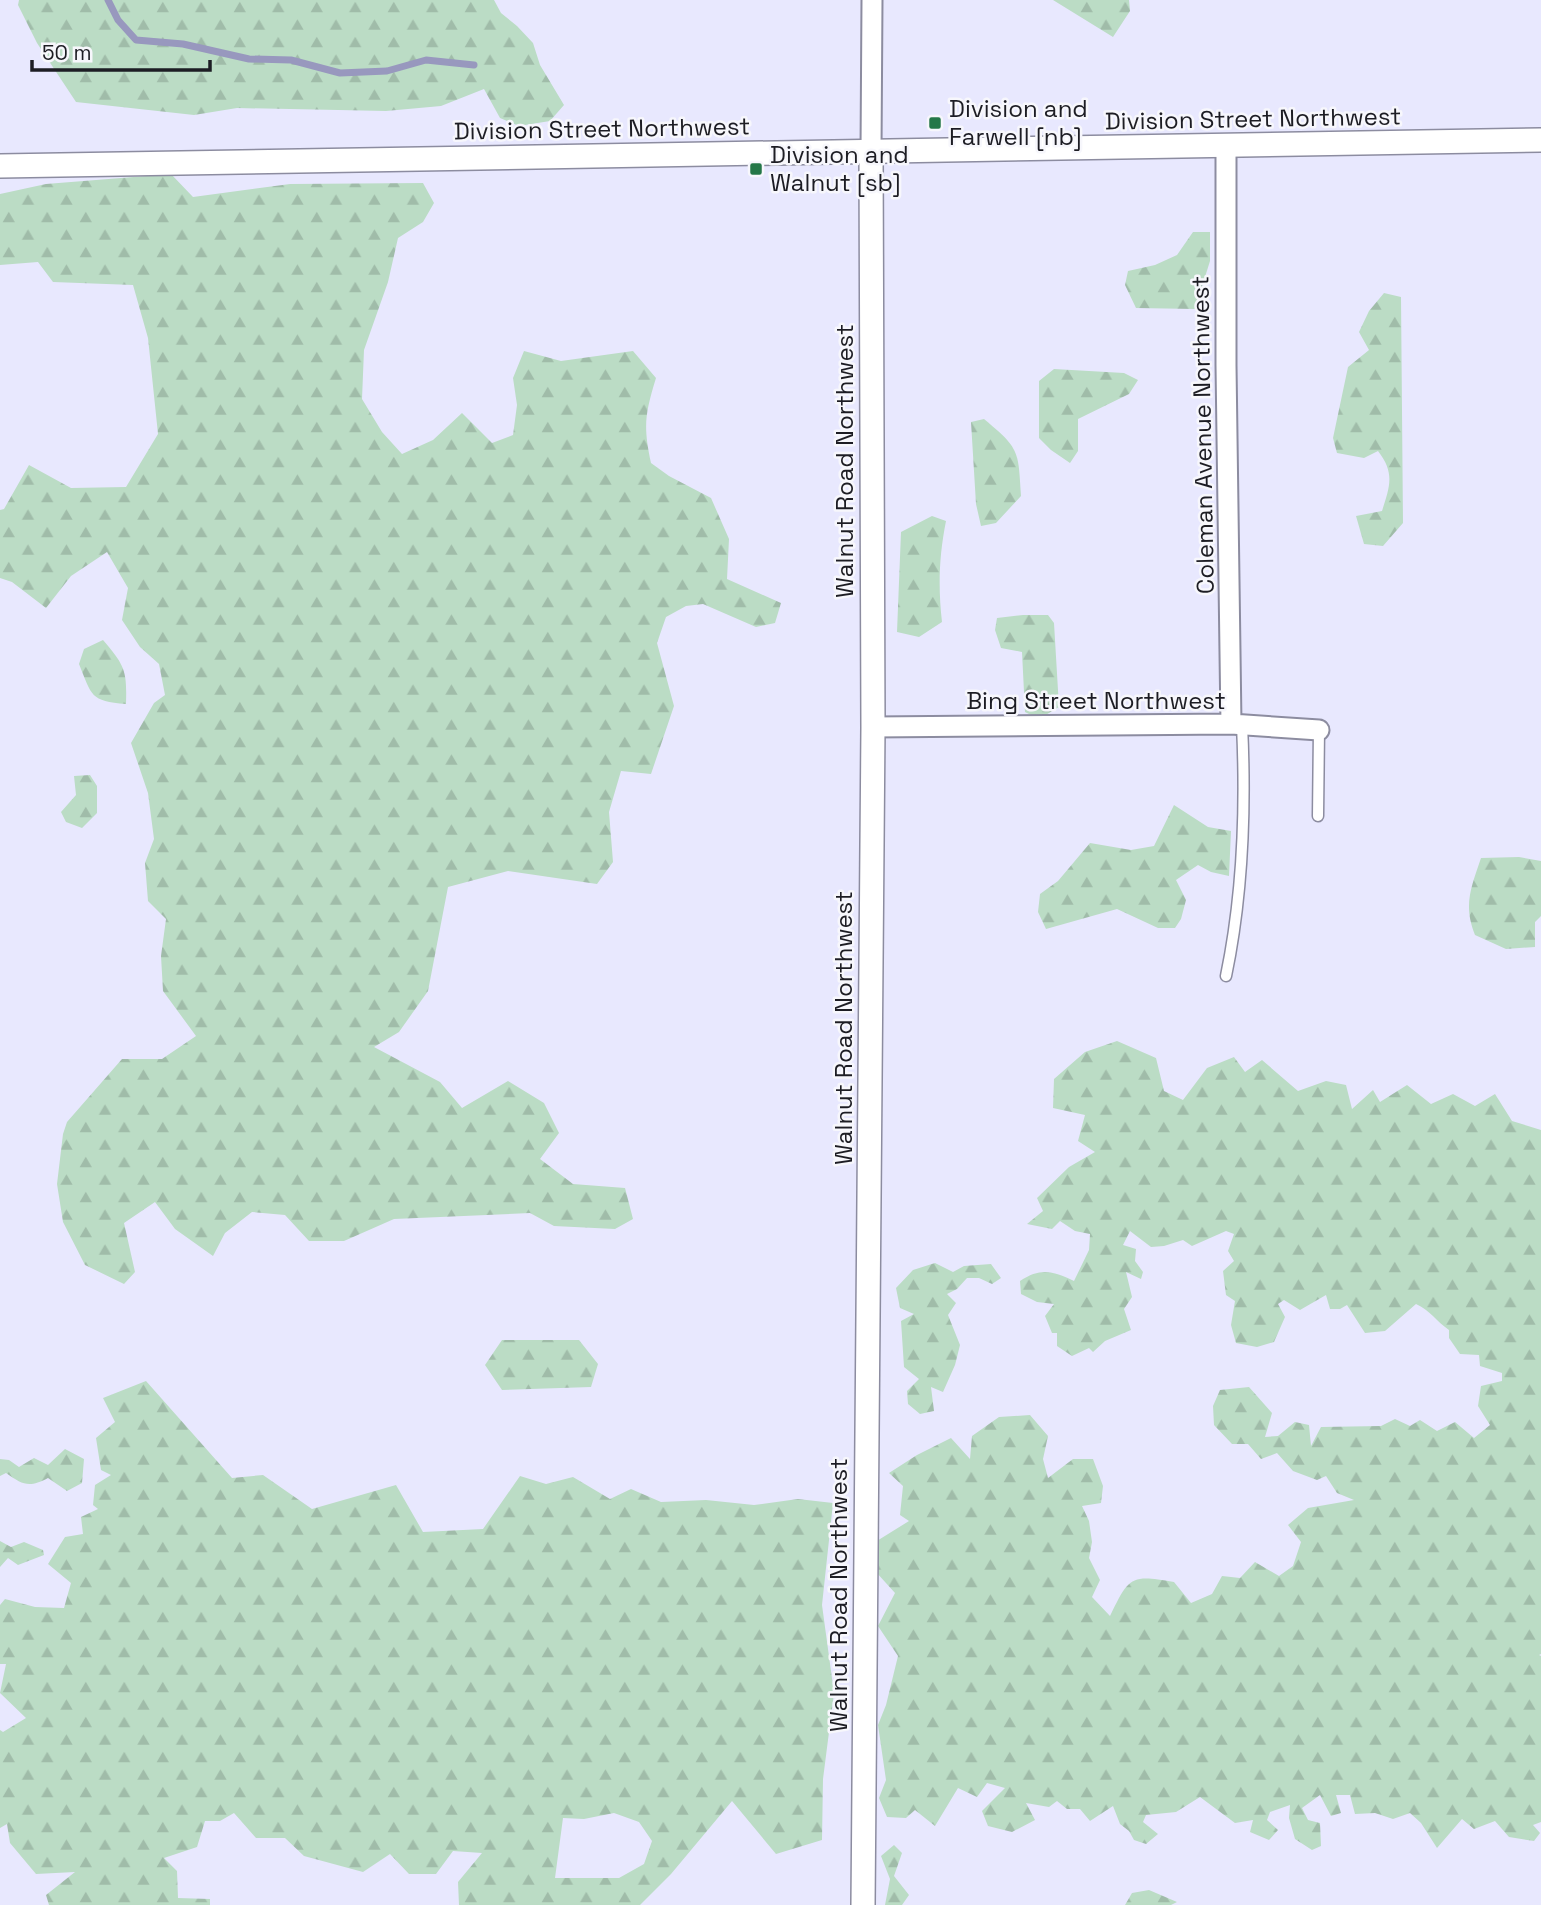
<svg xmlns="http://www.w3.org/2000/svg" width="1541" height="1905" font-family="'Space Grotesk',sans-serif">
<style>
.forest{fill:url(#forest-firs);fill-rule:evenodd}
.lines{fill:none;stroke-linecap:round;stroke-linejoin:round}
.stream{stroke:#9898be;stroke-width:7}
.service-casing{stroke:#8c8ca0;stroke-width:13}
.minor-casing{stroke:#8c8ca0;stroke-width:23}
.tertiary-casing{stroke:#8c8ca0;stroke-width:26}
.service{stroke:#fff;stroke-width:10}
.minor{stroke:#fff;stroke-width:19}
.tertiary{stroke:#fff;stroke-width:23}
.poi-dot{fill:#247748;stroke:#f7f7fc;stroke-width:2.5}
.labels{text-anchor:middle;stroke-width:5;stroke-linejoin:round;paint-order:stroke}
.poi-label{font-size:24px;fill:#1d1d24;stroke:#f7f7fc;text-anchor:start}
.street-label{font-size:24px;fill:#1d1d24;stroke:#f7f7fc}
</style>
<defs>
<pattern id="forest-firs" width="22" height="20" patternUnits="userSpaceOnUse" patternTransform="scale(1.75)"><rect width="22" height="20" fill="#bbdcc5"/><path d="M5 1l3.5 6h-7zM16 11l3.5 6h-7z" fill="#a0bca9"/></pattern>
</defs>
<rect width="100%" height="100%" fill="#e8e8fe"/>
<path class="forest" d="M19,0H494L501,13L517,26L533,43L540,65L564,105L550,121L519,126L500,118L484,89L441,106L386,111L237,108L194,115L76,102L37,43L18,5Z
M1053,0H1129L1130,11L1113,37Z
M171,174L193,197L290,184L423,183L434,203L423,222L398,238L388,282L364,350L362,399L382,432L402,454L433,440L462,413L492,443L513,435L517,405L513,378L524,351L561,361L633,351L656,378C645,414 643,426 651,463L669,476L711,498L729,539L727,579L781,603L775,623L756,627L703,604L686,606L666,617L657,643L674,706L651,774L621,771L609,812L613,862L597,884L508,871L448,887L428,991L399,1032L374,1047L440,1082L462,1108L508,1081L544,1103L559,1133L540,1159L573,1184L625,1188L633,1219L615,1229L554,1226L530,1213L394,1219L344,1241H309L285,1215L252,1212L225,1233L213,1256L175,1229L155,1202L124,1223L135,1272L124,1284L85,1265L63,1222L57,1184L63,1134L67,1122L122,1059H162L196,1036L163,991L161,956L166,919L148,901L145,863L154,839L148,793L131,743L154,703L165,695L159,664L140,647L122,620L128,588L107,552L71,576L46,608L12,582L0,578V510L4,509L29,465L71,488L126,487L158,434L148,338L133,285L53,282L38,262L0,265V194L46,184Z
M1193,232H1210V261L1195,309L1136,308L1125,285L1128,271L1155,265L1177,255Z
M1384,293L1401,297L1403,523L1383,546L1364,544L1356,516L1382,511C1390,486 1395,473 1378,451L1364,458L1337,453L1333,438L1348,367L1369,350L1359,332L1369,311Z
M1054,369L1124,373L1138,380L1129,394L1078,419V451L1070,463L1051,450L1039,438V381Z
M984,419C1020,449 1018,450 1021,496L996,523L981,526L976,504L971,422Z
M932,516L946,521C939,556 938,587 942,622L919,637L897,632L901,532Z
M1023,615H1048L1054,623L1059,707L1039,719L1025,712L1022,652L1001,648L995,630L997,618Z
M103,640C125,666 127,670 126,704C90,701 92,696 79,664L84,649Z
M90,775L97,786V813L82,828L66,822L61,812L76,795L74,776Z
M1174,805L1208,827L1231,831L1229,876L1211,872L1198,865L1176,880L1186,900L1181,919L1175,928H1158L1117,909L1046,929L1038,912L1040,894L1058,881L1090,843L1131,850L1154,846Z
M1519,857L1541,861V916L1535,922V947L1506,949L1475,935C1463,905 1471,888 1481,858Z
M1117,1041L1156,1058L1164,1091L1183,1100L1207,1068L1234,1057L1245,1072L1262,1060L1298,1091L1326,1081L1346,1085L1352,1109L1373,1090L1380,1102L1407,1085L1431,1104L1453,1094L1475,1106L1495,1094L1512,1121L1541,1130V1654L1539,1655L1541,1656V1822L1533,1825L1540,1833L1534,1841L1509,1837L1495,1821L1474,1829L1462,1819L1437,1848L1421,1823L1410,1813L1393,1819L1375,1813L1355,1814L1350,1795H1336L1341,1813L1331,1816L1320,1795L1302,1808L1308,1820L1320,1823L1321,1846L1312,1850L1295,1839L1289,1818L1290,1805L1270,1812L1267,1820L1278,1830L1269,1840L1250,1832L1253,1820L1235,1823L1200,1797L1176,1812L1146,1815L1143,1822L1158,1834L1146,1844L1134,1840L1129,1831L1120,1824L1113,1806L1090,1821L1080,1809H1067L1057,1801L1049,1807L1026,1803L1035,1820L1012,1832L988,1826L982,1811L1005,1788L987,1783L977,1797L958,1788L935,1826L915,1810L906,1818L887,1817L879,1798L886,1780L878,1725L886,1705L898,1656L878,1626L895,1593L876,1572L872,1544L909,1521L900,1515L903,1486L889,1473L917,1455L951,1438L970,1459L972,1436L999,1417L1030,1415L1048,1436L1043,1459L1048,1478L1073,1459H1093L1103,1486L1101,1503L1082,1506L1089,1521L1092,1542L1089,1558L1100,1580L1092,1597L1110,1616C1129,1577 1130,1574 1174,1582L1191,1603L1212,1594L1222,1576L1240,1578L1255,1562L1279,1576L1293,1566L1301,1542L1288,1525L1308,1508L1354,1500L1337,1493L1326,1476L1317,1480L1293,1471L1277,1453L1261,1459L1248,1444H1232L1214,1425L1213,1406L1220,1390L1249,1387L1272,1413L1265,1437L1278,1436L1295,1422L1309,1425L1311,1446L1321,1427L1381,1426L1395,1419L1410,1426L1420,1420L1437,1431L1455,1422L1474,1438L1490,1425L1478,1406L1481,1386L1502,1381V1373L1480,1366L1479,1355L1460,1354L1449,1338V1330C1436,1321 1431,1311 1416,1304L1385,1331L1365,1333L1347,1305L1340,1309H1330L1326,1295L1300,1310L1284,1300L1278,1304L1285,1317L1274,1342L1257,1347L1236,1343L1231,1325L1235,1301L1226,1295L1223,1271L1234,1261L1228,1251L1234,1234L1226,1231L1192,1246L1183,1240L1164,1246L1151,1247L1130,1231L1123,1245L1136,1249L1135,1261L1143,1272L1141,1279L1126,1272L1132,1297L1124,1309L1131,1330L1105,1341L1093,1352L1089,1348L1072,1356L1057,1346V1333H1052L1045,1316L1054,1304L1037,1302L1021,1294L1020,1281C1041,1267 1053,1271 1074,1281L1089,1250L1090,1234L1075,1231L1060,1221L1052,1229L1027,1224L1043,1211L1037,1198L1069,1167L1095,1152L1078,1141L1085,1115L1053,1108L1054,1079L1085,1052Z
M935,1263L953,1272L964,1266L991,1264L1001,1278L992,1284L979,1278H967L957,1289L947,1294L956,1303L948,1315L960,1345L955,1365L943,1392L931,1387L934,1411L920,1414L908,1404L907,1391L919,1379L904,1367L901,1321L914,1314L900,1308L896,1288L913,1270Z
M502,1340H579L598,1364L591,1387L502,1390L485,1365Z
M146,1381L232,1478L263,1475L312,1509L396,1485L423,1532L483,1529L520,1476L546,1484L573,1477L610,1499L631,1489L661,1502L706,1500L754,1505L798,1499L833,1503L822,1605L834,1693L823,1779L822,1840L776,1854L732,1801L671,1874L640,1905H459L458,1882L482,1853L453,1851L436,1874H409L390,1854L363,1872L304,1856L285,1838H256L234,1813L220,1821H205L197,1847L164,1858L177,1871L178,1898L210,1899V1905H49L46,1895L75,1872L36,1874L10,1843L7,1824L0,1828V1730L3,1732L26,1718L0,1693L6,1664H0V1605L5,1599L35,1607L64,1608L71,1583L48,1564L65,1537L83,1534L81,1517L98,1509L93,1505L95,1485L111,1475L101,1470L96,1438L115,1422L103,1398ZM614,1813L639,1822L652,1841L644,1864L619,1878H555L563,1818L584,1819Z
M65,1449L84,1459L82,1483L67,1491L48,1478C29,1488 23,1485 6,1473L0,1476V1459L9,1460L19,1467L34,1458L48,1465Z
M0,1541L11,1547L24,1542L43,1550L44,1555L18,1565L8,1558L0,1567Z
M894,1845L902,1853L894,1876L909,1895L902,1905H885L890,1879L881,1856Z
M1149,1890L1177,1902L1171,1905H1125L1132,1893Z"/>
<g class="lines">
<path class="stream" d="M108,0L118,20L136,40L183,44L249,59L291,60L340,73L387,71L426,60L474,65"/>
<g class="service-casing">
<path id="service" d="M1318,816L1319,730
M1226,976C1243,894 1246,808 1242,725"/>
</g>
<g class="minor-casing">
<path id="minor" d="M1226,145V365L1231,724
M871,151L872,0
M873,727L1231,724L1319,730"/>
</g>
<g class="tertiary-casing">
<path id="tertiary" d="M0,166L1541,140
M863,1905L873,727L871,151"/>
</g>
<use href="#service" class="service"/>
<use href="#minor" class="minor"/>
<use href="#tertiary" class="tertiary"/>
</g>
<g class="poi-dot">
<rect x="928" y="116" width="14" height="14" rx="3.5"/>
<rect x="749" y="162" width="14" height="14" rx="3.5"/>
</g>
<g class="labels">
<g class="poi-label">
<text x="949" y="117">Division and<tspan x="949" dy="28">Farwell [nb]</tspan></text>
<text x="770" y="163">Division and<tspan x="770" dy="28">Walnut [sb]</tspan></text>
</g>
<g class="street-label">
<text transform="translate(1253 119) rotate(-1)" y="8">Division Street Northwest</text>
<text transform="translate(602 129) rotate(-1)" y="8">Division Street Northwest</text>
<text transform="translate(1203 435) rotate(-91)" y="8">Coleman Avenue Northwest</text>
<text transform="translate(845 461) rotate(-90)" y="8">Walnut Road Northwest</text>
<text x="1096" y="709">Bing Street Northwest</text>
<text transform="translate(844 1028) rotate(-90)" y="8">Walnut Road Northwest</text>
<text transform="translate(839 1595) rotate(-90)" y="8">Walnut Road Northwest</text>
</g>
</g>
<path d="M32 60v10h178v-10" fill="none" stroke="#1d1d24" stroke-width="3.5"/>
<text x="42" y="60" font-size="21" fill="#1d1d24" stroke="#f7f7fc" stroke-width="5" paint-order="stroke">50 m</text>
</svg>
